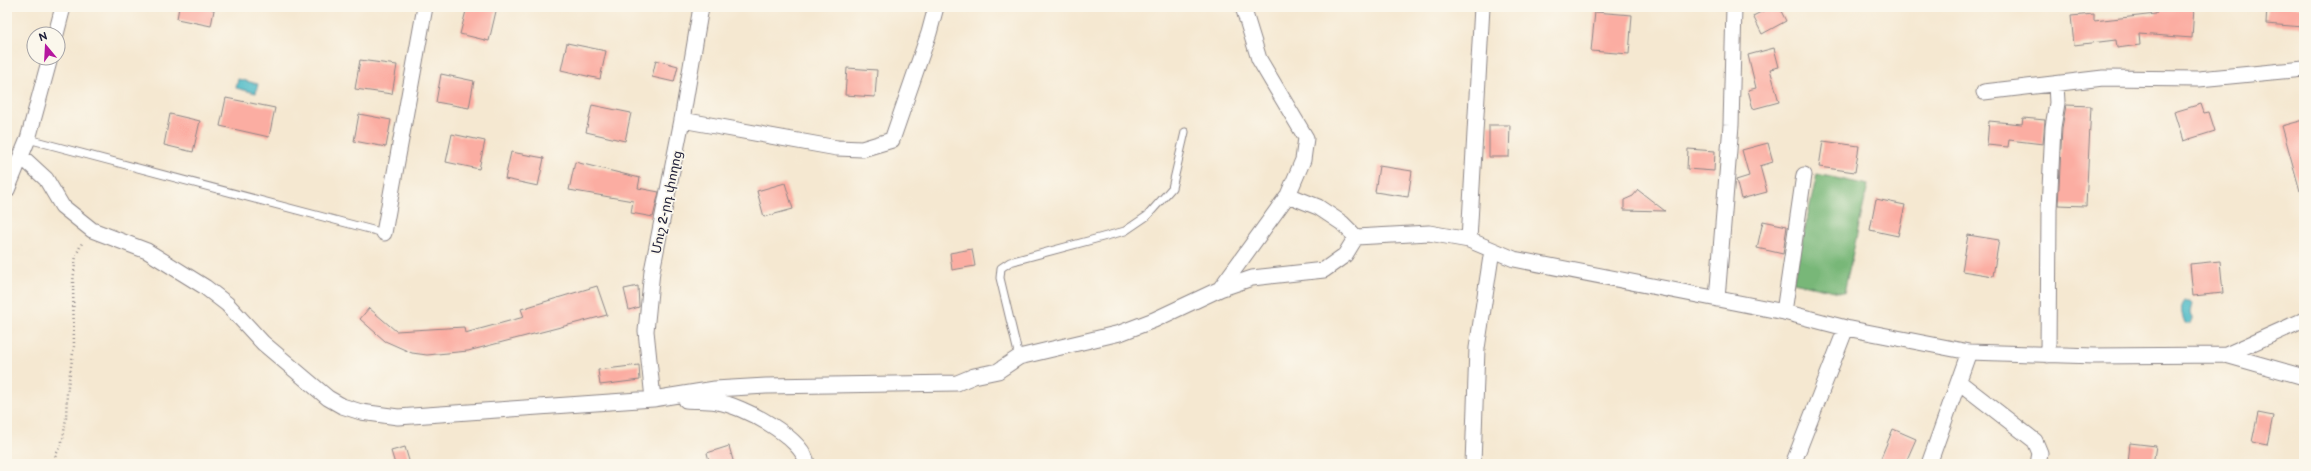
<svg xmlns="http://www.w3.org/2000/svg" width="2311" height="471" font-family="'Balsamiq Sans','Noto Sans Armenian',sans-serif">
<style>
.forest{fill:#78b778;stroke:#4d6c5a}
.water{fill:#4cbac6;stroke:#376e80}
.building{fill:#fbada2}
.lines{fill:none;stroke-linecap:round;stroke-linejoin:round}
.service-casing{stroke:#8c8586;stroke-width:9}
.minor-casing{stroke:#8c8586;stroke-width:17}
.path{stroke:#8c8586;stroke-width:2.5;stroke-dasharray:1 3;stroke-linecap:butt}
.service{stroke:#fff;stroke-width:7}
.minor{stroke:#fff;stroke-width:15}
.labels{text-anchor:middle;stroke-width:3.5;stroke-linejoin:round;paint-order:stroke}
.street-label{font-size:13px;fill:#22223b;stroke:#fbf7ec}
</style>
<rect width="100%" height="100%" fill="#fbf7ec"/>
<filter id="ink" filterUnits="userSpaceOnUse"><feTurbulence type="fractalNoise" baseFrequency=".025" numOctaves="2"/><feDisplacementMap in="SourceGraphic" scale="8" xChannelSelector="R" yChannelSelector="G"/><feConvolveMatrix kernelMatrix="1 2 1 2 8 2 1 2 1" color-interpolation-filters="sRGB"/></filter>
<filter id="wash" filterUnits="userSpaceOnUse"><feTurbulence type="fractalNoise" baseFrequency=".012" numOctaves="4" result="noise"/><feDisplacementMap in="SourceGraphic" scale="16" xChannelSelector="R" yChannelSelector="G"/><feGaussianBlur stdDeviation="0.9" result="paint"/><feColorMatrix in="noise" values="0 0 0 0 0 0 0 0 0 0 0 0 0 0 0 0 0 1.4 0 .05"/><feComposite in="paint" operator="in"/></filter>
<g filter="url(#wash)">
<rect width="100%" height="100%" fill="#f5e8d1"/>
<path class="forest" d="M1817,174L1868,185L1844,293L1793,282Z"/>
<path class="water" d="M238,79L258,84L256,93L236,88Z
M2185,301H2190L2192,303L2190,313L2193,319L2191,323H2185C2182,315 2179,308 2185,301Z"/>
<g id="blocks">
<path class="building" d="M179,7H207L214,10L211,26L177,19Z
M467,7H497L489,41L460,34Z
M1771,7H1779L1786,21L1762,34L1753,16Z
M2157,7H2194L2192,38L2139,34L2140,45L2117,48L2116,40L2074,45L2071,16L2094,14V21L2156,14Z
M2267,7H2304L2303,27L2266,24Z
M1595,12L1632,15L1629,54L1591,51Z
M567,43L606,51L600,79L561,70Z
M1774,48L1779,67L1770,69L1779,102L1753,109L1748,90L1756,88L1748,55Z
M360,60L397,65L392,94L355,89Z
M656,60L678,66L674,82L652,77Z
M847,68L877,70L875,97L845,95Z
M441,74L474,81L469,108L436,102Z
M226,98L275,108L269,137L220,126Z
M2201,104L2204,113L2209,112L2215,131L2183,141L2174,112Z
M592,105L631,113L625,141L586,132Z
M2066,105L2091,106L2086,206L2058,205L2062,128Z
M170,114L200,121L193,152L164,145Z
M359,114L391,120L386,147L354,141Z
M2023,118L2045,120L2043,144L2009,140L2008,147L1987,145L1989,121L2022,124Z
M2304,120V190L2300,191L2282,126Z
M1489,125H1510L1509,157H1489Z
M452,134L485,141L479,169L446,162Z
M1823,141L1859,146L1855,172L1819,167Z
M1768,143L1773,162L1760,166L1767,192L1741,199L1736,180L1749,176L1742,150Z
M1688,149L1715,151L1714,171L1687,169Z
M511,152L544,158L538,186L505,179Z
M575,162L640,178L638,188L659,192L653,217L631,213L633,201L569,190Z
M1379,166L1412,171L1408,197L1375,192Z
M785,183L793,209L764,217L757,191Z
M1638,190L1665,211L1624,210V200L1633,196Z
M1876,199L1905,205L1898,236L1870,230Z
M1763,221L1787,226L1783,254L1757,248Z
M1968,235L1999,240L1993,276L1962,271Z
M972,249L975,266L952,270L950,253Z
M2220,261L2223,293L2193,296L2190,264Z
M597,286L607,315L468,351L427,355L412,353L385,341L360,319L369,308L396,331L464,327L465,333L524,317L521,309Z
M638,286L639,307L629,310L624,289Z
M639,365L640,380L600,385L598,370Z
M2258,413L2273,416L2267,445L2252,442Z
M1893,429L1916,439L1905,464H1890L1880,460Z
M2130,443L2156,446L2153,464H2128Z
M729,446L734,464H710L707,453Z
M405,447L410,464H395L391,451Z"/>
</g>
</g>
<g filter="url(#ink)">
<use href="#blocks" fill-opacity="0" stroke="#8c8586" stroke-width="1"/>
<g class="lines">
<g class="service-casing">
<path id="service" d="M28,139L384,233
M1019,357L1000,278L1001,268L1010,262L1125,231L1147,216L1172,188L1185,132"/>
</g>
<g class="minor-casing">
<path id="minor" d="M1243,7L1259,59L1306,138L1303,160L1288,195L1318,207L1342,223L1356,237L1429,233L1469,240L1514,259L1784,312L1846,328L1969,352L2094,356L2226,355L2304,320
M56,34L63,7
M1984,92L2103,78L2199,79L2304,69
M682,120L837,148L862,149L892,140L929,33L936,7
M21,156L46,179L62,206L92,230L147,251L205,287L227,304L263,343L328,398L342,406L361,412L398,417L653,399L715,389L766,386L957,383L974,376L998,371L1019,357L1120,333L1154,320L1220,289L1288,195
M7,190L28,139L50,58
M384,233L425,7
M1469,240L1482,7
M1220,289L1252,278L1324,270L1345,255L1356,237
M1717,299L1731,125L1734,7
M1784,312L1804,175
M2048,355L2049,209L2053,127L2057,103L2056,84
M2226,355L2304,377
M1959,382L2035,441L2040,453L2038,464
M653,399L646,331L652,271L682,120L701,7
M686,400C696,401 707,400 717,402C742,405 804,438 807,464
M1473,464L1477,348L1492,250
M1793,464L1846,328
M1929,464L1969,352"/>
</g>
<path class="path" d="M52,464L63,439L66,418L67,393L74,346L73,282L76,255L83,241"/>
<use href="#service" class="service"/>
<use href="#minor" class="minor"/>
</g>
</g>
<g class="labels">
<g class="street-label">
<text transform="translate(666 202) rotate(-78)" y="5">Մուշ 2-րդ փողոց</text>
</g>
</g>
<rect width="2311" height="471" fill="none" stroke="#fbf7ec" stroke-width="24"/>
<g transform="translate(46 46) rotate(342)"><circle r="19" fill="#fbf7ec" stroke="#a4a2a5"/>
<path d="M0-3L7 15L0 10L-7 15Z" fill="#b5179e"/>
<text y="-6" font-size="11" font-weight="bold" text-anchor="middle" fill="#22223b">N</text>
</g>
</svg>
